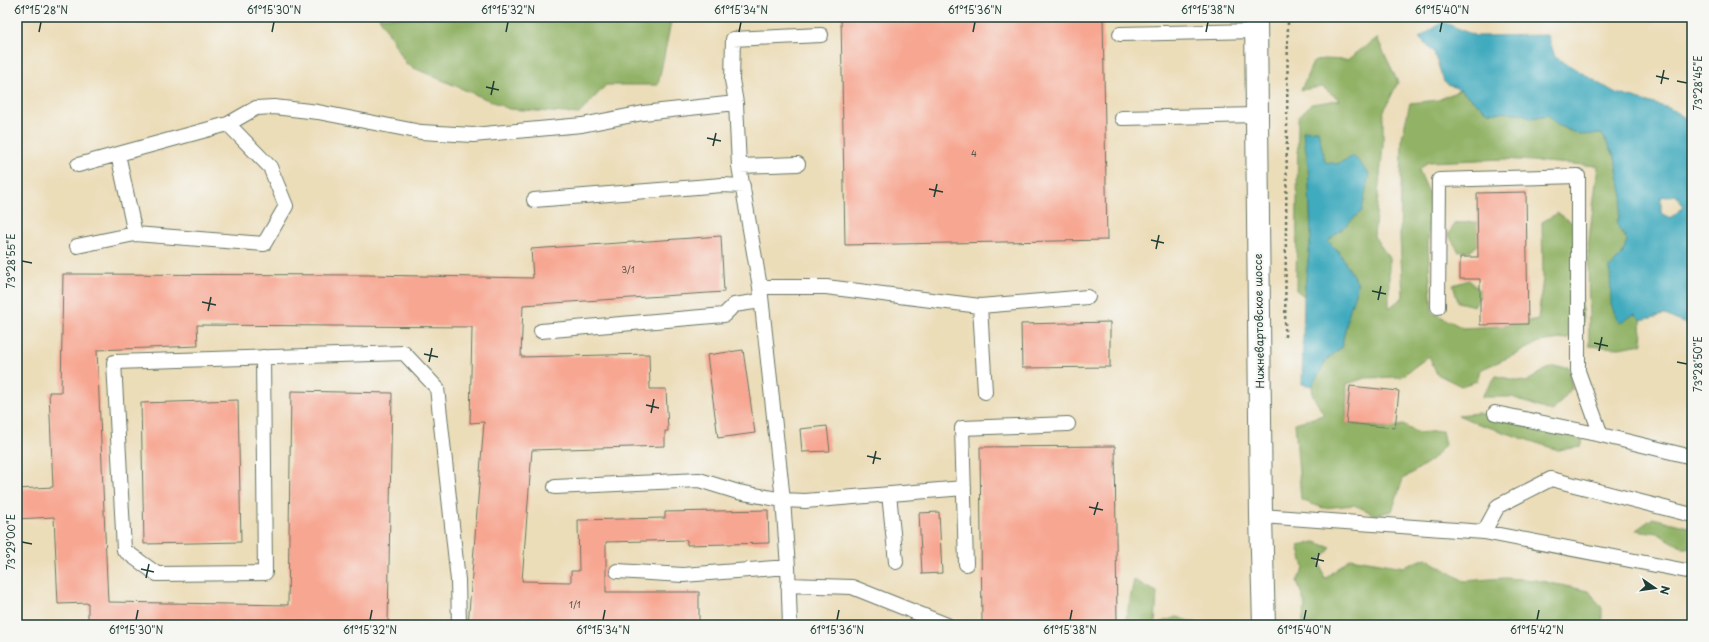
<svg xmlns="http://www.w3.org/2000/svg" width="1709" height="642" font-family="'Playpen Sans',sans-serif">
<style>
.forest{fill:#92b266;stroke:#58784d}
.water{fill:#3faabe;stroke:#2f7479;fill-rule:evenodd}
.building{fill:#f7a691}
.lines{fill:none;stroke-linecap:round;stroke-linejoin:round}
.service-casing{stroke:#677563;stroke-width:16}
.tertiary-casing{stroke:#677563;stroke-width:24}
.path{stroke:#677563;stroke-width:2.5;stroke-dasharray:3 3;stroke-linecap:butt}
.service{stroke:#fff;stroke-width:14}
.tertiary{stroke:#fff;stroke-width:22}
.ticks{fill:none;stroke:#1f3d34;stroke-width:1.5}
.labels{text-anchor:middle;stroke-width:4;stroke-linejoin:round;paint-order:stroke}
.number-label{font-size:9px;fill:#55574b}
.street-label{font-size:11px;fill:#1f3d34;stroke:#f6f6f2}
.neatline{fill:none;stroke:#1f3d34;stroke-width:1.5}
.ticks-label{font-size:10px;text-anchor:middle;fill:#1f3d34}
</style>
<rect width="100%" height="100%" fill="#f6f6f2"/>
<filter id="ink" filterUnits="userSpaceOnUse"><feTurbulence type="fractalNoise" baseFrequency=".025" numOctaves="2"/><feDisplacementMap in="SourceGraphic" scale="8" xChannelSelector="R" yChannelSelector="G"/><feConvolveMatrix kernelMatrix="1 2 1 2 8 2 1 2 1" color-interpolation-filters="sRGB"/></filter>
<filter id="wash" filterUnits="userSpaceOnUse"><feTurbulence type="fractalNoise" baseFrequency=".012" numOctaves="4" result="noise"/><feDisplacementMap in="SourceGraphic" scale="16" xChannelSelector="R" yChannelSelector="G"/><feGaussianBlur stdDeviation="0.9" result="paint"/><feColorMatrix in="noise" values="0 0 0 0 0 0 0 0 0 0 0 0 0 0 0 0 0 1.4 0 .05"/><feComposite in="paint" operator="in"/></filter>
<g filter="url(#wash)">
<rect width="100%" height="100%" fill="#ecddb9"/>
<path class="forest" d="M379,17H672L658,85H606L579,114L509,109L407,65Z
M1377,38L1398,82L1383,113V146L1374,236L1389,258V308L1403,297L1400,238L1402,137L1410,103L1438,100L1460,90L1488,112L1520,113L1532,118L1548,115C1564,133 1578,135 1602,134L1615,157L1618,175L1623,196L1617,225L1627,240L1622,255L1610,268L1635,314L1641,320L1642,344L1619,348L1589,346L1588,247L1598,166L1505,159L1428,162L1419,170L1431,198L1428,245L1432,312L1463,328L1503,326L1538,319L1543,278L1542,222L1558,213L1577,226L1583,322L1568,338L1539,342L1514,355L1480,370L1477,381L1461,386L1437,374L1429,356L1401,377L1365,378L1347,384L1346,423L1389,428L1403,425L1418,433L1442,431L1445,445L1432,460L1403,479L1392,511L1376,515L1354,505L1323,508L1301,500L1295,423L1324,415L1313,396L1312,386L1327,359L1341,348L1350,309L1358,284L1339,252L1328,241L1362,211L1354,156L1337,164L1324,162L1318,130L1303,131L1308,163L1311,235L1304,296L1296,290L1298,118L1311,104L1340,100L1322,87L1301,90L1313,62L1323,59L1347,60Z
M1477,222L1483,240L1472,250L1459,252L1448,234L1456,223Z
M1469,280L1482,292L1474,306L1458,302L1453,285Z
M1550,367H1568L1572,388L1552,412L1512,397H1481L1496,376L1526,382Z
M1478,413L1583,439L1581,447L1558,450L1476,423L1458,415Z
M1653,518L1692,528V548H1683L1657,533L1636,530Z
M1315,542L1331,548L1319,561L1325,579L1350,558L1404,567L1426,558L1464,581L1504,578L1536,580L1589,591L1602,608V625H1304L1302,622L1305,605L1297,581L1304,568L1298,545Z
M1134,580L1157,592L1155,624L1177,617L1202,625H1128L1125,623Z"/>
<path class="water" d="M1443,22L1476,36L1548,35L1555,57L1616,93L1669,108L1692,122V327L1665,315L1641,320L1635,314L1619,323L1611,305L1610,268L1622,255L1627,240L1617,225L1623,196L1618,175L1615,157L1602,134L1580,135L1557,125L1548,115L1532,118L1520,113L1488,112L1460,90L1444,82L1434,53L1419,38ZM1676,195L1684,207L1670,218L1661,213V197Z
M1318,130L1325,162L1337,164L1354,156L1369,174L1362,211L1328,241L1339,252L1358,284L1350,309L1341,348L1327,359L1312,386L1302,384L1304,296L1311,235L1308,163L1303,131Z"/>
<g id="blocks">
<path class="building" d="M841,17H1103L1107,240L845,245Z
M1526,192L1528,324L1480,325V279H1460V257H1478L1477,193Z
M721,236L724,292L523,305L521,357L649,354L650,389H666L668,431H665V446L532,450L522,581L571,582V571H579L578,520L665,518V512L768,510L769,543L687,545V540L606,542V592H699V625H468L484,422L470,423L472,327L197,325L198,346L97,350L108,602L288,605L291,391L392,393L388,625H88V603L58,604L54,517L17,519V489L53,487L49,392H61L63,274L368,275L533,278L531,249Z
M1110,322V367L1022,368L1021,324Z
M743,350L755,433L718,438L707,355Z
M1350,386L1399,391L1395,428L1346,423Z
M238,400L241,542L144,544L141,403Z
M827,426L830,451L802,452L800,429Z
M1115,446L1117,625H982L980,447Z
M939,512L942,573L922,574L919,513Z"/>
</g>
</g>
<g filter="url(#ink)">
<use href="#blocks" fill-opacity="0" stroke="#677563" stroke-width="1"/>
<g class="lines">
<g class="service-casing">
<path id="service" d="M1120,34L1256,31
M1122,118L1257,115
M228,124L256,108L274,107L318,112L421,132L473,135L582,125L643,113L736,103
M118,154L135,234
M739,166L798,164
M534,200L722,185L743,186
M77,246L135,234L264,244L286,206L270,167L228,124L78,165
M760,287H826L980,306L1088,297
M980,306L985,392
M1438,307L1439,180L1578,176V371L1601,435L1692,457
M541,331L724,315L734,305L761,301
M263,357L265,573L157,574L124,550L114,362L404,353L437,388L458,580L459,625
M1495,413L1601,435
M555,487L699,480L738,492L783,500L805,501L964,488
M889,494L896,562
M1261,516L1484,532L1692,572
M1484,532L1498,506L1551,479L1692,515
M966,564L962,428L1068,424
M617,571L683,575L788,567
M788,585L852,587L947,625
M790,625L788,567L783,500L760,287L739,166L736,103L732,80L733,39L821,35"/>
</g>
<g class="tertiary-casing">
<path id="tertiary" d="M1256,17L1261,516L1264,625"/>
</g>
<path class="path" d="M1285,337L1288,17"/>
<use href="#service" class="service"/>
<use href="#tertiary" class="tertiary"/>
</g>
</g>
<path class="ticks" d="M39,32L41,22M272,32L274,22M506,32L508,22M739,32L741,22M973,32L975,22M1206,32L1208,22M1440,32L1442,22M1656,76L1669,79M1677,81L1687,83M1661,84L1664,70M486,87L499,90M491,95L494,81M707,138L721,141M713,146L716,133M929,189L943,192M934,197L937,184M1151,240L1164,243M1156,249L1159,235M22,261L32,263M1372,291L1386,294M1378,300L1381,286M202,302L216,305M208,311L211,297M1594,343L1608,346M1599,351L1602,337M424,354L438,357M429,362L432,348M1677,362L1687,364M646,405L659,408M651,413L654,399M867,456L881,459M873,464L876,451M1089,507L1103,510M1094,515L1098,502M22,542L32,544M1311,558L1324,561M1316,567L1319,553M141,569L154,572M146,578L149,564M136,620L138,610M370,620L372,610M603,620L605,610M837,620L839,610M1070,620L1072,610M1304,620L1306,610M1537,620L1539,610"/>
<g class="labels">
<g class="number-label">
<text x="974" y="157">4</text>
<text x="628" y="273">3/1</text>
<text x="575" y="608">1/1</text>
</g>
<g class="street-label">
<text transform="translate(1259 321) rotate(-91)" y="4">Нижневартовское шоссе</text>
</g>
</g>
<rect width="1709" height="642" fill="none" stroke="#f6f6f2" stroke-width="44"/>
<g transform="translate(1655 588) rotate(103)" stroke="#f6f6f2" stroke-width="3" paint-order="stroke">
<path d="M0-3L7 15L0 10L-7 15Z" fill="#1f3d34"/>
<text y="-6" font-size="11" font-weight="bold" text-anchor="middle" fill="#1f3d34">N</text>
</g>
<rect x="22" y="22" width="1665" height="598" class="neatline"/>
<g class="ticks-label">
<text x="41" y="14">61°15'28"N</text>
<text x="274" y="14">61°15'30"N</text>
<text x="508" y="14">61°15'32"N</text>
<text x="741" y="14">61°15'34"N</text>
<text x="975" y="14">61°15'36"N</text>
<text x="1208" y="14">61°15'38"N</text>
<text x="1442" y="14">61°15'40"N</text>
<text transform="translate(1698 83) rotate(-90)" y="4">73°28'45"E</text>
<text transform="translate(11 261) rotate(-90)" y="4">73°28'55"E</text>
<text transform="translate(1698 364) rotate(-90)" y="4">73°28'50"E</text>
<text transform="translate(11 542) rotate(-90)" y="4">73°29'00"E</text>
<text x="136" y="634">61°15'30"N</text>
<text x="370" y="634">61°15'32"N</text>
<text x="603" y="634">61°15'34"N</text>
<text x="837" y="634">61°15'36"N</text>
<text x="1070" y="634">61°15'38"N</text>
<text x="1304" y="634">61°15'40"N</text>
<text x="1537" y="634">61°15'42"N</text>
</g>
</svg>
